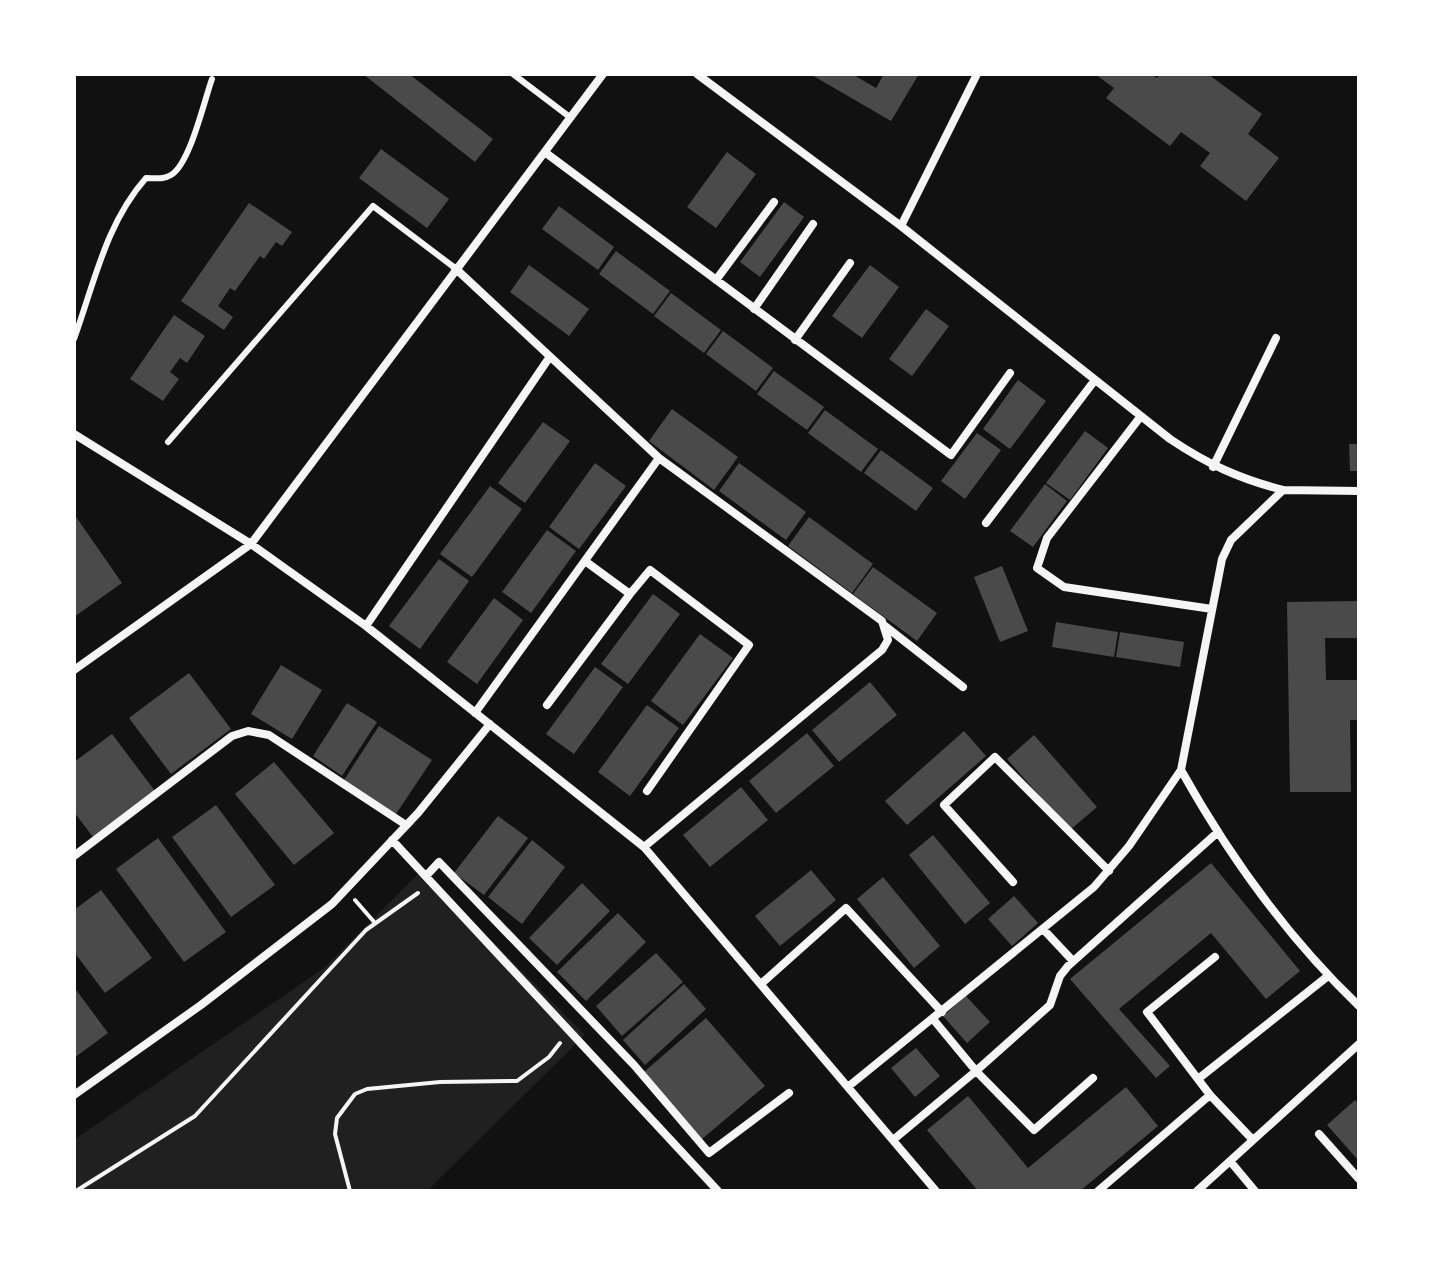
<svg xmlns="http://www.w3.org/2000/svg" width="1433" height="1265" font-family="'Varela Round',sans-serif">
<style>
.green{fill:#202020}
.building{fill:#4a4a4a}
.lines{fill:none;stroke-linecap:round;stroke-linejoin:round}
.path{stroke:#f5f5f5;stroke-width:4}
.service{stroke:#f5f5f5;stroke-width:6}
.minor{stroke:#f5f5f5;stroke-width:8}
</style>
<rect width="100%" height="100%" fill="#111"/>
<path class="green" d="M422,870L585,1035L427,1191H74V1140L324,968Z"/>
<path class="building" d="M363,74H409L493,139L475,162Z
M810,74H852L876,88L884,74H919L891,121Z
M1095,74H1151L1157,78L1160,74H1208L1262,114L1248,134L1279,158L1246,201L1200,166L1210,153L1181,132L1170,146L1106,98L1114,88Z
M381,149L449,199L427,228L359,178Z
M727,152L756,174L716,228L687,207Z
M784,202L804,217L760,277L740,262Z
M249,203L292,232L282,246L276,242L264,259L260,256L235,291L230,288L218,306L233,317L224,330L181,301Z
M559,206L614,247L598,270L542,229Z
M616,251L670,291L653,314L599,274Z
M529,265L589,309L569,336L510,292Z
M870,265L899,287L862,338L832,316Z
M671,293L721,330L704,353L654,316Z
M926,309L949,326L912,376L889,359Z
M174,315L205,336L187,363L180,358L170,372L179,379L163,401L130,379Z
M723,331L773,368L756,391L706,354Z
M774,371L824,407L807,430L757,394Z
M1018,380L1046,401L1010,449L983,429Z
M672,409L738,457L714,490L649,441Z
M825,410L878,449L861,472L808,433Z
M543,422L570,441L525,503L498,483Z
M1085,431L1108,448L1070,500L1046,483Z
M977,433L1001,450L965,499L941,481Z
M1349,444H1359V471H1350Z
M881,450L933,488L916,511L864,473Z
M595,463L626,486L579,549L549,527Z
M739,463L806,512L786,540L719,491Z
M1045,484L1067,501L1033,547L1010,531Z
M490,486L522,509L472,577L440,554Z
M74,514L122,583L74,617Z
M809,517L873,564L852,593L788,546Z
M547,530L576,551L531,613L502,592Z
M439,559L469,581L420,649L389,626Z
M1002,566L1028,631L1000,642L974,577Z
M873,567L937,613L917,641L853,594Z
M653,594L680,614L628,684L601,664Z
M494,598L523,620L477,684L447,662Z
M1359,601V638H1325L1326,680H1359V720H1350L1351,792H1290L1287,602Z
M1056,622L1118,632L1114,657L1052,647Z
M1120,632L1184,642L1180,667L1116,657Z
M700,634L733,658L683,725L651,701Z
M281,665L322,690L292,739L251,714Z
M595,667L623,687L574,754L546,734Z
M189,673L231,729L171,774L129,718Z
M870,682L897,715L839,762L812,730Z
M347,703L377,722L342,776L313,756Z
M647,705L679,728L630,796L598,772Z
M379,726L432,760L396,814L344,780Z
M964,731L986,756L907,825L885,801Z
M807,733L834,766L776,813L749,781Z
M112,734L155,791L93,837L74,812V762Z
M1034,735L1097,807L1070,830L1007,759Z
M274,762L334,833L294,865L235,794Z
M741,787L768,820L710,867L683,835Z
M216,805L275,885L231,917L172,837Z
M498,816L528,838L484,895L454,873Z
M933,835L990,903L965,924L909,855Z
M158,838L226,932L184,962L116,869Z
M532,840L565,867L522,924L488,897Z
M1211,863L1300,971L1266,999L1211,933L1119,1009L1170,1066L1156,1078L1070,979Z
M811,870L836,900L780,946L755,916Z
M883,877L940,946L914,968L857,899Z
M582,883L610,911L557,965L529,938Z
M101,890L152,958L105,993L74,952V910Z
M1014,896L1038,923L1012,946L988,919Z
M618,913L646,942L586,1001L557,972Z
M656,953L683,982L622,1036L596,1006Z
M684,984L706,1009L645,1065L623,1040Z
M74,987L108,1033L74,1058Z
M966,996L990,1022L967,1043L943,1016Z
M706,1018L765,1086L702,1139L644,1072Z
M916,1048L940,1076L915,1097L891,1068Z
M1126,1087L1158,1126L1080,1191H978L927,1130L968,1096L1028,1168Z
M1355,1100L1359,1105V1161L1327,1125Z"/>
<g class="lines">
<path class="path" d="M355,900L375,923
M76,1191L195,1116L366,930L418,893
M350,1191L335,1134L337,1118L355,1094L367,1089L440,1082L517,1081L549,1057L560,1043"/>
<path class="service" d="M513,74L571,118
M74,339C94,284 106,223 146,178C155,178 163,180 171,175C190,164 204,101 212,79
M168,442L373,206L455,268"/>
<path class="minor" d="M697,74L901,226L1170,439C1207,464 1240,479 1283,490L1231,540L1222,559L1181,770C1229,856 1288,938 1359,1006
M546,153L951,455L1010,373
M901,226L977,74
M455,268L659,458L475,713
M716,280L774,202
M754,309L813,224
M795,340L850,263
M1141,416L1047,538L1037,568L1064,587L1212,609
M74,434L251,544L366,626L644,847L936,1191
M1213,467L1276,338
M1283,490L1359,491
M986,523L1095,380
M630,594L650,570L749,645L647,791
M366,626L549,358
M885,626L963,687
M74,670L251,544L603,74
M547,705L630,594L585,561
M392,840L718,1191
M644,847L882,650L888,640L882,621L659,458
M74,856L232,736L248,731L269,735L406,825
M426,876L439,862L634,1065L709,1153L789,1093
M1013,882L944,805L995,757L1109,871
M1043,929L1073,961
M762,983L846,908L942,1012
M1093,1078L1034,1130L976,1071L1050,1005L1060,976L1068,966L1218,832
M1198,1079L1328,976
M849,1086L1094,887L1129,846L1181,770
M74,1095L201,1005L332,904L418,813L490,724
M1210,1095L1253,1140
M1319,1134L1359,1179
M893,1140L976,1071L933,1019
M1230,1161L1255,1191
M1098,1191L1210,1095L1147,1012L1215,957
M1197,1191L1359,1044"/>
</g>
<rect width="1433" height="1265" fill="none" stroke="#ffffff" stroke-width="152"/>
</svg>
